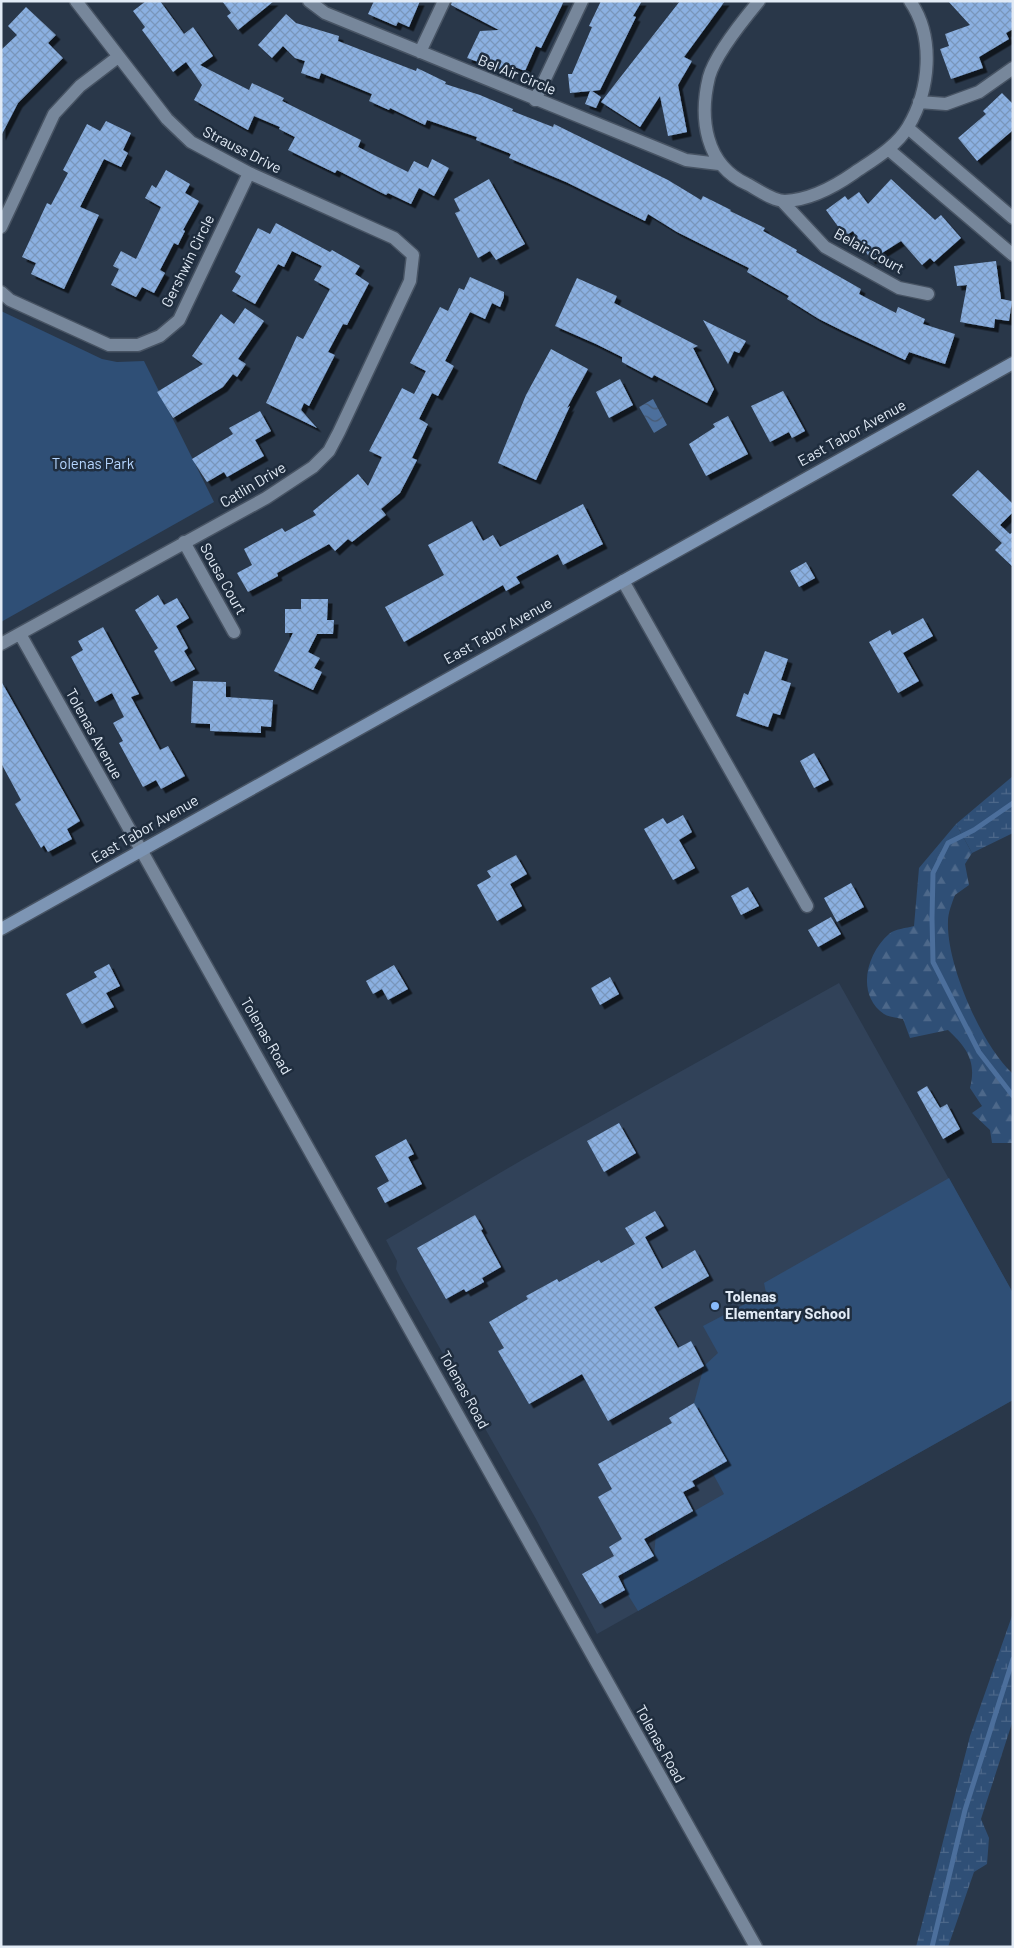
<svg xmlns="http://www.w3.org/2000/svg" width="1014" height="1948" font-family="Barlow,sans-serif">
<style>
.built{fill:#314259}
.forest{fill:url(#forest-firs)}
.wetland{fill:url(#wetland-marsh)}
.park{fill:#2f4f76}
.water{fill:url(#water-waves)}
.lines{fill:none;stroke-linecap:round;stroke-linejoin:round}
.stream{stroke:#4c6f9c;stroke-width:5}
.building{fill:url(#building-cross-hatch);filter:url(#shadow)}
.street-casing{stroke:#475363;stroke-width:15}
.secondary-casing{stroke:#475363;stroke-width:15}
.street{stroke:#77879b;stroke-width:12}
.secondary{stroke:#7d95b4;stroke-width:12}
.poi-dot{fill:#88bbfc;stroke:#1f2d3e;stroke-width:2}
.labels{text-anchor:middle;stroke-width:5;stroke-linejoin:round;paint-order:stroke}
.street-label{font-size:15px;fill:#e2ebf6;stroke:#1f2d3e}
.park-label{font-size:15px;fill:#b5d5fe;stroke:#1f2d3e}
.poi-label{font-size:15px;font-weight:bold;fill:#e2ebf6;stroke:#1f2d3e;text-anchor:start}
</style>
<defs>
<pattern id="forest-firs" width="22" height="20" patternUnits="userSpaceOnUse" patternTransform="scale(1.25)"><rect width="22" height="20" fill="#2f4f76"/><path d="M5 1l3.5 6h-7zM16 11l3.5 6h-7z" fill="#4d688a"/></pattern>
<pattern id="wetland-marsh" width="20" height="14" patternUnits="userSpaceOnUse" patternTransform="scale(1.25)"><rect width="20" height="14" fill="#2f4f76"/><path d="M1 5h8M5 5V1M11 12h8M15 12V8" fill="none" stroke="#4d688a"/></pattern>
<pattern id="water-waves" width="16" height="10" patternUnits="userSpaceOnUse" patternTransform="scale(1.25)"><rect width="16" height="10" fill="#4c6f9c"/><path d="M0 5q4-4 8 0t8 0" fill="none" stroke="#485a73"/></pattern>
<pattern id="building-cross-hatch" width="8" height="8" patternUnits="userSpaceOnUse" patternTransform="scale(1.25)"><rect width="8" height="8" fill="#8bb0e1"/><path d="M0 0l8 8M0 8l8-8" fill="none" stroke="#7996bb"/></pattern>
<filter id="shadow"><feDropShadow dx="4.5" dy="4.5" stdDeviation="0" flood-color="#0009"/></filter>
</defs>
<rect width="100%" height="100%" fill="#293749"/>
<path class="built" d="M839,983L1013,1293V1400L597,1634L536,1519L402,1281L396,1269L397,1261L386,1240L522,1160Z"/>
<path class="forest" d="M956,824L972,853L965,864L969,885L955,895C952,903 948,913 948,921C946,964 982,1046 1013,1074V1143H992L990,1130L972,1113L982,1106L970,1088C977,1061 966,1047 948,1030L910,1038L903,1019C898,1018 889,1017 884,1014C856,995 866,954 889,934C894,929 907,928 914,926L919,868Z"/>
<path class="wetland" d="M1013,776V833L972,853L956,824Z
M1013,1613V1720L981,1819L989,1838L987,1864L974,1872L948,1947H916L970,1736Z"/>
<path class="park" d="M1,311L102,359L117,362L144,361L214,502L1,622Z
M949,1178L1013,1293V1400L638,1611L625,1590L623,1573L654,1556L656,1533L724,1494L711,1470L727,1461L694,1403L704,1366L718,1353L703,1326L766,1293L764,1283Z"/>
<path class="water" d="M653,399L667,425L654,433L639,407Z"/>
<g class="lines">
<path class="stream" d="M1013,803L974,830L948,843L933,873L932,918L933,962L979,1052L1013,1096
M932,1947L965,1810L1013,1659"/>
</g>
<path class="building" d="M146,1H160L184,34L193,27L213,56L200,65L249,90L252,83L284,98L282,101L361,140L358,147L408,172L414,161L428,168L432,159L449,168L434,196L419,188L411,204L388,193L386,195L337,170L335,173L288,150L295,137L279,129L280,127L254,116L248,130L194,100L202,85L186,62L173,72L142,30L145,27L133,11Z
M222,1H274L238,30L227,16L231,13Z
M374,1H420L409,27L398,22L396,26L368,14Z
M452,1H564L541,48L536,46L525,71L507,64L504,71L467,58L480,31L499,30L451,5Z
M601,1H642L633,16L636,17L600,90L592,91L601,97L596,108L585,104L590,91L570,93L568,74H572L592,27L589,26Z
M680,1H725L684,57L692,61L678,85L687,132L668,136L660,96L640,127L601,102Z
M948,1H1013V29L1006,33L1009,39L979,57L983,68L951,79L940,49L949,46L945,34L970,25Z
M26,7L56,35L48,43L63,58L18,103L1,136V50L17,35L8,26Z
M286,14L296,23L339,36L338,41L416,71L417,68L446,82L445,84L480,95L513,109L512,111L553,127L554,124L668,180L701,200L703,196L731,210L730,211L765,228L763,231L797,250L796,252L861,289L859,294L896,313L898,307L925,319L923,324L955,334L945,364L909,352L905,360L841,330L819,319L787,299L789,296L747,272L749,268L677,232L648,214L645,221L566,182L509,158L511,154L476,140L477,137L427,120L425,125L390,108L389,110L369,101L372,94L321,73L319,79L301,73L305,61L295,58L283,46L272,58L258,45Z
M1002,93L1013,104V130L977,161L958,138L986,114L983,111Z
M106,121L131,133L123,150L128,153L121,167L104,159L80,207L99,215L64,289L31,274L36,263L22,257L47,203L51,205L68,173L63,170L87,124L100,131Z
M166,170L190,184L185,193L199,201L183,230L185,231L178,245L174,243L160,270L165,273L154,293L142,287L136,297L111,285L119,269L113,266L121,251L136,259L161,207L145,198L152,185L156,188Z
M489,179L525,244L496,260L490,251L478,258L455,213L460,211L454,199Z
M891,179L935,220L941,215L961,238L934,262L930,258L922,265L901,241L871,260L853,231L845,236L826,210L845,196L848,200L859,192L868,204Z
M276,223L330,252L332,250L360,266L355,274L369,283L347,325L343,324L328,352L335,355L309,406L304,403L301,410L317,428L266,403L297,336L303,339L330,289L314,280L322,266L292,251L284,267L278,264L255,304L232,291L241,276L235,272L258,228L270,234Z
M996,261L1001,299L1012,301L1009,321L995,319L994,328L960,322L967,285L957,286L954,266Z
M470,277L504,292V297L500,307L492,303L485,319L470,312L445,361L454,366L438,396L432,393L419,419L428,424L412,458L417,460L400,493L381,509L386,515L352,542L348,539L335,551L329,544L277,573L278,576L248,592L237,573L252,565L244,549L282,528L285,532L316,515L313,511L358,474L368,486L382,457L369,451L402,388L414,394L426,371L410,363L440,307L448,311L459,288L464,290Z
M577,278L617,296L614,303L698,346L693,348L714,389L707,403L654,375L652,378L622,362V357L596,344L555,326Z
M245,308L264,321L238,359L246,364L237,377L233,374L223,387L173,418L157,392L203,364L192,356L221,314L234,324Z
M703,320L746,341L739,353L734,351L728,364Z
M551,349L588,369L567,408L570,406L536,480L498,463L526,395Z
M620,379L633,405L609,418L596,392Z
M783,391L805,431L792,438L789,432L770,442L751,406Z
M260,411L271,431L255,440L264,456L227,477L224,472L207,482L192,459L233,434L229,428Z
M728,416L748,454L706,476L689,444L715,427L713,424Z
M978,470L1013,504V512L1000,525L1010,534L1013,532V567L995,550L1002,543L952,495Z
M583,504L603,544L563,565L558,554L516,577L520,583L506,591L503,585L404,642L385,607L444,575L428,545L472,521L483,541L493,535L500,547Z
M806,562L815,578L799,587L790,571Z
M158,595L164,605L177,598L189,618L176,626L188,648L184,651L195,669L171,682L154,651L158,648L135,610Z
M301,599H328L327,620H334L333,634H317L308,652L320,658L314,668L322,672L313,690L274,671L293,633H285V609H301Z
M923,618L933,636L903,653L919,681L898,693L869,642L890,630L892,635Z
M103,627L139,694L131,697L160,750L168,746L185,776L161,789L156,780L143,787L119,743L123,741L113,723L124,717L112,693L95,702L71,657L83,650L78,641Z
M765,651L788,659L781,680L791,683L780,715L773,713L768,727L736,716L744,693L748,695Z
M1,681L80,821L67,829L72,839L48,852L44,845L41,848L15,804L21,800L1,763Z
M193,681L226,682V697L273,700L271,727L261,726V733L210,731V724L191,723Z
M814,753L829,780L814,788L800,761Z
M683,815L692,832L679,840L695,868L673,880L644,829L663,818L667,824Z
M516,855L527,874L510,884L522,906L497,921L477,885L491,877L487,871Z
M851,883L864,907L837,922L824,898Z
M748,887L759,906L741,915L731,896Z
M831,917L841,934L818,947L808,930Z
M109,964L120,986L106,993L114,1007L82,1024L66,994L97,977L94,972Z
M394,965L408,989L388,1000L382,989L373,994L366,981Z
M610,977L619,994L600,1005L591,988Z
M927,1086L940,1108L947,1104L960,1129L943,1139L917,1092Z
M619,1123L636,1153L604,1172L587,1141Z
M406,1139L414,1154L408,1157L422,1184L385,1203L377,1188L389,1181L375,1156Z
M655,1211L664,1226L645,1237L662,1269L695,1250L709,1276L654,1307L678,1348L691,1341L704,1366L608,1421L582,1374L529,1404L498,1351L504,1348L489,1322L528,1299L526,1296L557,1279L559,1282L599,1260L601,1263L635,1244L625,1228Z
M475,1215L483,1229L481,1230L501,1267L482,1278L484,1282L466,1292L464,1289L446,1299L417,1248Z
M694,1403L727,1461L692,1481L695,1486L683,1492L693,1511L644,1539L654,1556L618,1576L625,1590L600,1604L582,1574L614,1556L609,1547L622,1539L598,1497L612,1489L598,1464L672,1423L669,1418Z"/>
<g class="lines">
<g class="street-casing">
<path id="street" d="M309,1L325,13L686,160L719,164
M759,1C744,19 715,55 709,77C699,118 705,165 747,184C757,189 773,201 785,201C809,200 834,187 854,173C873,160 896,147 908,127C930,90 935,37 910,1
M420,52L444,1
M535,100L582,1
M919,102L946,104L979,92L1013,68
M908,128L1013,218
M888,149L1013,255
M782,201L825,247L899,288L928,294
M1,227L54,114L80,86L118,57
M1,292L10,300L109,345H138L160,336L179,320L249,173
M184,542L234,632
M623,581L807,906
M20,634L756,1947
M1,644L266,498L313,467L329,451L339,432L410,281L413,255L394,238L249,173L191,142L167,119L76,1"/>
</g>
<g class="secondary-casing">
<path id="secondary" d="M1,929L1013,363"/>
</g>
<use href="#street" class="street"/>
<use href="#secondary" class="secondary"/>
</g>
<circle class="poi-dot" cx="715" cy="1306" r="5"/>
<g class="labels">
<g class="street-label">
<text transform="translate(517 75) rotate(22)" y="5">Bel Air Circle</text>
<text transform="translate(242 150) rotate(27)" y="5">Strauss Drive</text>
<text transform="translate(869 251) rotate(29)" y="5">Belair Court</text>
<text transform="translate(188 261) rotate(-64)" y="5">Gershwin Circle</text>
<text transform="translate(852 433) rotate(-29)" y="5">East Tabor Avenue</text>
<text transform="translate(253 485) rotate(-31)" y="5">Catlin Drive</text>
<text transform="translate(223 579) rotate(61)" y="5">Sousa Court</text>
<text transform="translate(498 631) rotate(-29)" y="5">East Tabor Avenue</text>
<text transform="translate(94 734) rotate(61)" y="5">Tolenas Avenue</text>
<text transform="translate(145 829) rotate(-30)" y="5">East Tabor Avenue</text>
<text transform="translate(266 1036) rotate(60)" y="5">Tolenas Road</text>
<text transform="translate(464 1390) rotate(61)" y="5">Tolenas Road</text>
<text transform="translate(660 1744) rotate(61)" y="5">Tolenas Road</text>
</g>
<g class="park-label">
<text x="93" y="469">Tolenas Park</text>
</g>
<g class="poi-label">
<text x="725" y="1302">Tolenas<tspan x="725" dy="17">Elementary School</tspan></text>
</g>
</g>
<rect width="1014" height="1948" fill="none" stroke="#e2ebf6" stroke-width="5"/>
</svg>
